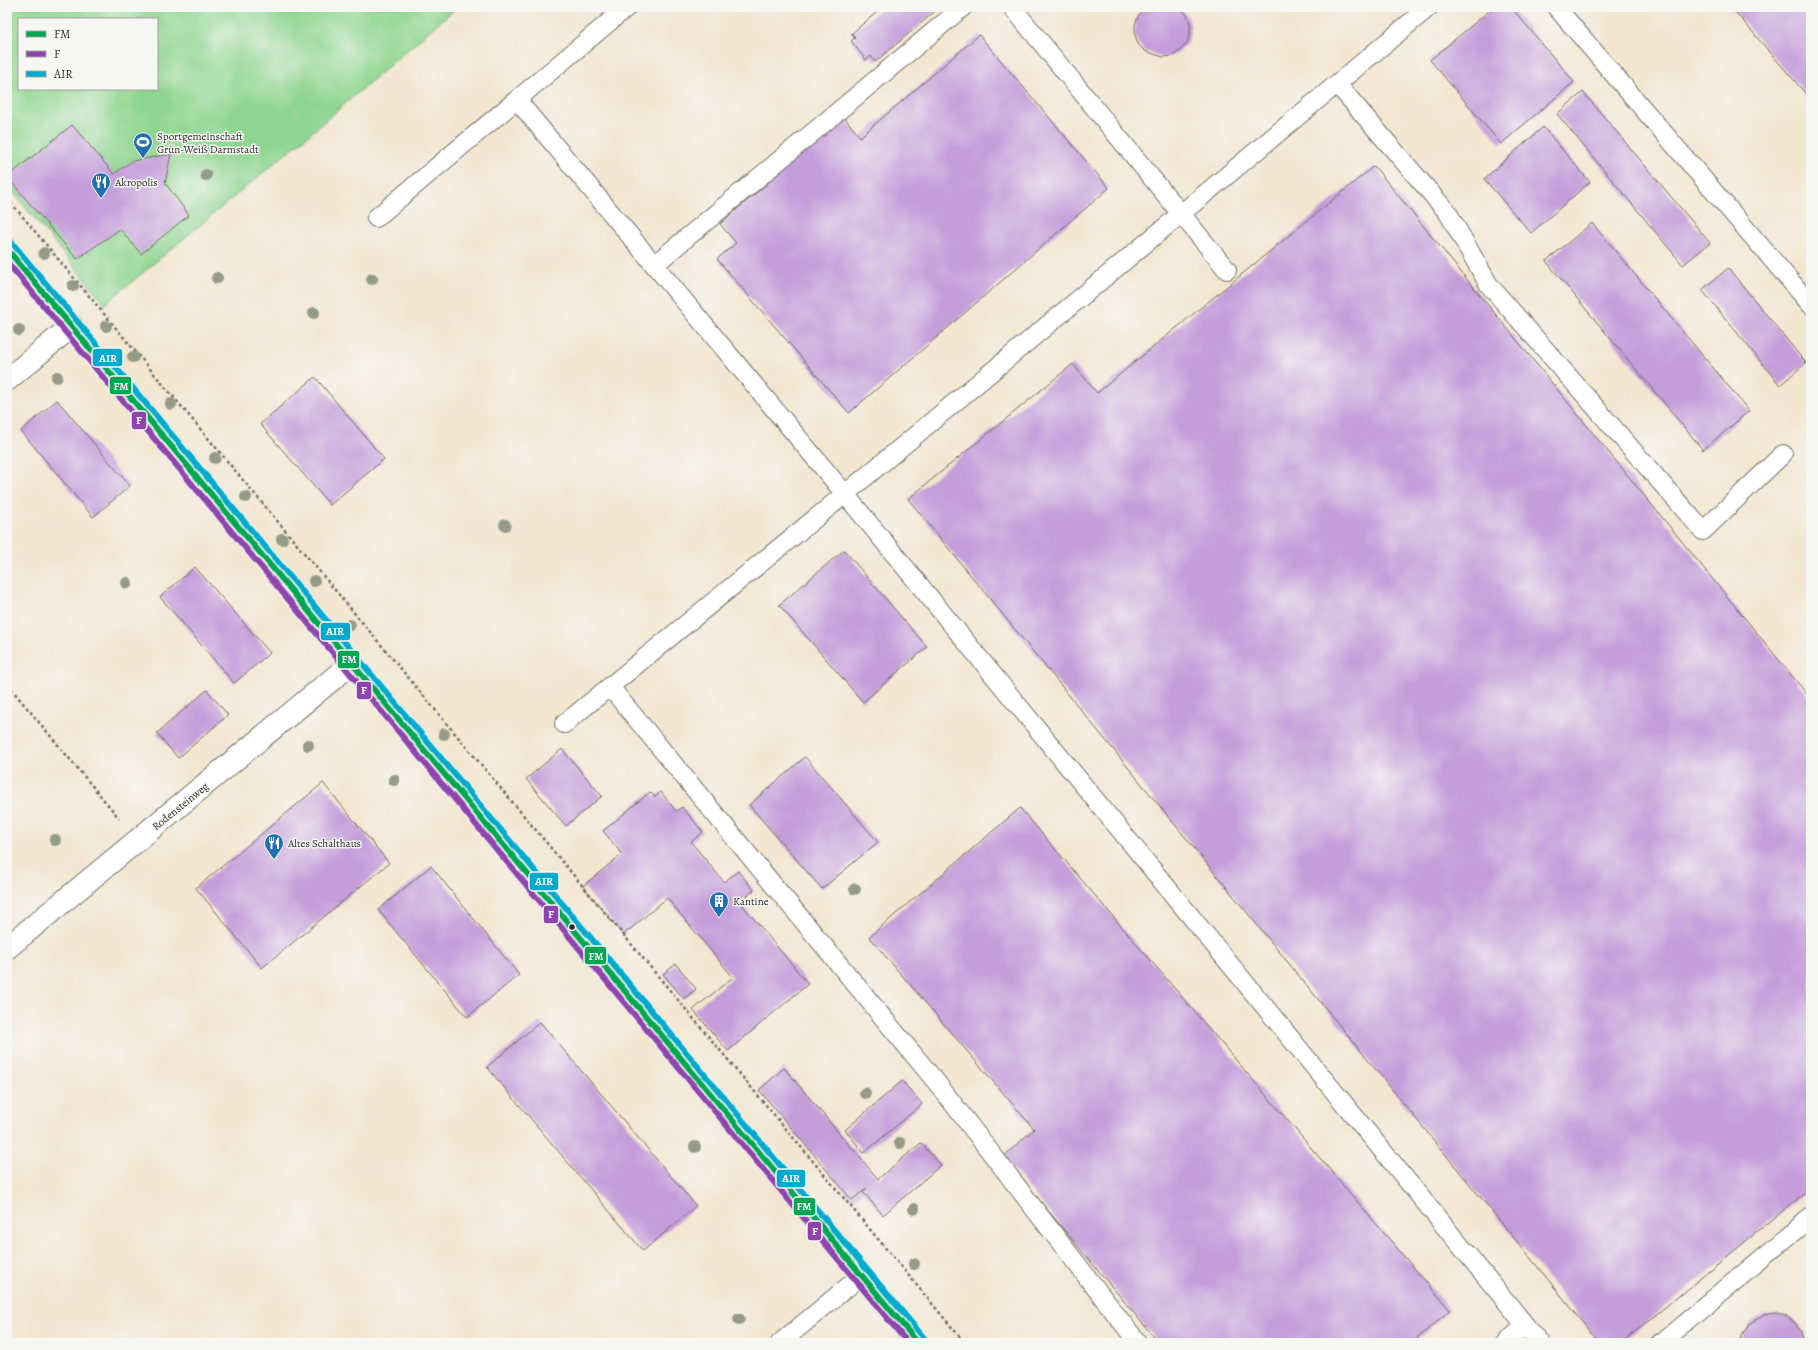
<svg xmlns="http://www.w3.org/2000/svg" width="1818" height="1350" font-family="Alegreya,serif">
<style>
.green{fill:#8ed58f;stroke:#5c805d;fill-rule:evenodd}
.building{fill:#c49dda}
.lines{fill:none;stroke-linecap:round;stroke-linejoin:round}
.lane-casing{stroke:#716c65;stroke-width:20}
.street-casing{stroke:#716c65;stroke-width:24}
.secondary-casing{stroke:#716c65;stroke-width:24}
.path{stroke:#716c65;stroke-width:2.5;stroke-dasharray:3 3;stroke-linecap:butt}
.lane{stroke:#fff;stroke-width:18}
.street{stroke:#fff;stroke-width:22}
.secondary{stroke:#fff;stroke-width:22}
.bus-1-casing{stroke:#f6f6f2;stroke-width:9}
.bus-2-casing{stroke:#f6f6f2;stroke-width:9}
.bus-3-casing{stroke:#f6f6f2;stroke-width:9}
.bus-1{stroke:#00a651;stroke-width:6}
.bus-2{stroke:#8e44ad;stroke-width:6}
.bus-3{stroke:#00a9ce;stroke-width:6}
.tree{fill:#959b86}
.bus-dot{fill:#2b2b2b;stroke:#f6f6f2;stroke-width:1.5}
.labels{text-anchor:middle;stroke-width:3;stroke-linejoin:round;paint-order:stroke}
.poi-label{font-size:11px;fill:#2b2b2b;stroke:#f6f6f2;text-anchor:start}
.street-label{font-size:11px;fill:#2b2b2b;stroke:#f6f6f2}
.line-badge{stroke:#f6f6f2;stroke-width:1.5}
.badge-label{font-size:11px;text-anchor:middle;font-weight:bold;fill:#fff}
</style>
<rect width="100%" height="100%" fill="#f6f6f2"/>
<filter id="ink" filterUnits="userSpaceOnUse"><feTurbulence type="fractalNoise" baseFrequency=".025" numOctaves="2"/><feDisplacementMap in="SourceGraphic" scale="8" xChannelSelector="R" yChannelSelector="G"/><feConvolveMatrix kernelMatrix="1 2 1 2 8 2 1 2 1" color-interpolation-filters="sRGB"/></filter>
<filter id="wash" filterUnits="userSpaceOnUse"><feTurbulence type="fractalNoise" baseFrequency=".012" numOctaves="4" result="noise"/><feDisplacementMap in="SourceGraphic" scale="16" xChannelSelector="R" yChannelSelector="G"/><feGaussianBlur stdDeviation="0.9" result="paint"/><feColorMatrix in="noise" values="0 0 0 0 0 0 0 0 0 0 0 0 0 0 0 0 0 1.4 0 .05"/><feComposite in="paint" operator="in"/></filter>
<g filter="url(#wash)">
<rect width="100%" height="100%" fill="#f2e6d0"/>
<path class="green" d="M7,7H457L311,133L105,304L7,185ZM19,19H157V89H19Z"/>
<g id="blocks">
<path class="building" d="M883,7H940L875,62L871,56L866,60L851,41L855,38L851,34Z
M1146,7H1179L1187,15L1190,24V34L1187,43L1180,51L1172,56L1163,57L1145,51L1138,44L1135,35V25L1138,16Z
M1494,7H1511L1574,82L1501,144L1430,60Z
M1731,7H1811V100Z
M979,35L1109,188L849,413L717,259L736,243L720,224L844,117L860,137Z
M1583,92L1710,243L1683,265L1557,114Z
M72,125L114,174L132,161L171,154L165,183L189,215L141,254L120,229L77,259L7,177Z
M1543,127L1590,182L1531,233L1484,179Z
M1374,166L1811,699V1188L1621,1343H1600L908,499L1073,364L1097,393Z
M1592,223L1749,411L1703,450L1546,261Z
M1728,268L1806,363L1780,385L1702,290Z
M315,377L384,459L330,505L260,424Z
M57,400L130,486L93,517L21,431Z
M844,550L927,647L863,702L779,605Z
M195,567L270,653L234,683L160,597Z
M207,690L228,715L178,758L157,733Z
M562,749L602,796L566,826L526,779Z
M805,757L878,842L822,889L749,805Z
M323,783L389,863L262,968L196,888Z
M650,792L655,797L661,792L676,811L682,807L703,832L691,842L724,882L738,871L754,890L740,902L808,984L728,1051L693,1010L733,977L667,898L623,935L583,886L622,854L603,831Z
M1020,808L1450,1310L1412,1343H1159L1003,1157L1034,1129L869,937Z
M431,866L519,975L467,1017L378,910Z
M676,964L696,989L684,999L663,974Z
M540,1022L696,1206L643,1251L487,1067Z
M784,1068L878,1179L921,1143L941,1165L883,1215L863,1192L867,1188L852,1200L759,1090Z
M902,1081L922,1104L864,1153L845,1130Z
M1776,1314L1787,1316L1796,1322L1804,1332L1807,1343H1741L1742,1336L1750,1323L1763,1316Z"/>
</g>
</g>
<g filter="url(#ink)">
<use href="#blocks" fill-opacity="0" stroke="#716c65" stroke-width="1"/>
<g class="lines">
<g class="lane-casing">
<path id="lane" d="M1012,7L1227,270
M1556,7L1811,305
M1337,84L1448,213L1489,285L1703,531L1783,454
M517,100L845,494L1540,1343
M376,218L627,7
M654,265L963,7
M610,687L937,1083L1138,1343
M564,724L845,494L1429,7
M780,1343L862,1275
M1505,1343L1525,1326
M1661,1343L1811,1217"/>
</g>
<g class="street-casing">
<path id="street" d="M7,380L72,326
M7,948L352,663"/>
</g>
<g class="secondary-casing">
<path id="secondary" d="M7,249L918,1343"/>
</g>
<path class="path" d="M7,198L965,1343
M7,684L119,818"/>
<use href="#lane" class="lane"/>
<use href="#street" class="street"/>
<use href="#secondary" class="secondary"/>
<g class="bus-1-casing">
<path id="bus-1" d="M7,249L918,1343"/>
</g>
<g class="bus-2-casing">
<path id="bus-2" d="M7,262L908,1343"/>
</g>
<g class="bus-3-casing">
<path id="bus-3" d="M13,244L924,1338"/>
</g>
<use href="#bus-1" class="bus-1"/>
<use href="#bus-2" class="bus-2"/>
<use href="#bus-3" class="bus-3"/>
</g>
<g class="tree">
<circle cx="206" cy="175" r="6"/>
<circle cx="44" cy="253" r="6"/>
<circle cx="217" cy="278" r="6"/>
<circle cx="372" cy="279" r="6"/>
<circle cx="73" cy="286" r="6"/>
<circle cx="314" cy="313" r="6"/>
<circle cx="106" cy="326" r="6"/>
<circle cx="19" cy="330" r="6"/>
<circle cx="133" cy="357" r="6"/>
<circle cx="57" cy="377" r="6"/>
<circle cx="171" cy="404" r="6"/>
<circle cx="215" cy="458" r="6"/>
<circle cx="246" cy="497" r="6"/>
<circle cx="505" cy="525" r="6"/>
<circle cx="282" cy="539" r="6"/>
<circle cx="314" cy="581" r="6"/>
<circle cx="127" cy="583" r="6"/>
<circle cx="350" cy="625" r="6"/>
<circle cx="444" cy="734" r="6"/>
<circle cx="308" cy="745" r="6"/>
<circle cx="394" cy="780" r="6"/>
<circle cx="55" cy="840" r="6"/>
<circle cx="855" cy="889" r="6"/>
<circle cx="865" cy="1093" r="6"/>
<circle cx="900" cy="1143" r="6"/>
<circle cx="695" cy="1147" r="6"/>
<circle cx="914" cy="1209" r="6"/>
<circle cx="914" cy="1264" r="6"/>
<circle cx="739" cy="1319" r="6"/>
</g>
</g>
<defs>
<g id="stadium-pin" transform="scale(1)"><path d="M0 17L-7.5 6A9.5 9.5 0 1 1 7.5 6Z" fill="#1f6fb2" stroke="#f6f6f2"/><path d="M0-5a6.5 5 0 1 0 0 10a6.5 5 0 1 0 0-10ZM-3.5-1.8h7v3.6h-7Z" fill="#fff"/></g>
<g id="restaurant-pin" transform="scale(1)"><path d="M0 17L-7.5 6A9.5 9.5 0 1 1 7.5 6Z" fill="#1f6fb2" stroke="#f6f6f2"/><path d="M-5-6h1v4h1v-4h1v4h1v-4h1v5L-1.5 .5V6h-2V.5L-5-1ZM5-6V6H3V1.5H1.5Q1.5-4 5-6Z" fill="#fff"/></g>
<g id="building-pin" transform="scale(1)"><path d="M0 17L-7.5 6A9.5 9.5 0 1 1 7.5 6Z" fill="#1f6fb2" stroke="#f6f6f2"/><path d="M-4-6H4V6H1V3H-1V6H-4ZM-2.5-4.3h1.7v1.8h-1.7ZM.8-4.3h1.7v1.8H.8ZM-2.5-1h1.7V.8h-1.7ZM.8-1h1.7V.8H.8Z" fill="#fff"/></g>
</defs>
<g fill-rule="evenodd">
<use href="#stadium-pin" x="143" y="142"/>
<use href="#restaurant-pin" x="101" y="182"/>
<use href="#restaurant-pin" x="274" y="843"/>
<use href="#building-pin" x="719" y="901"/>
</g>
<circle class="bus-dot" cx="572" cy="927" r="3.5"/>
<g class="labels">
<g class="poi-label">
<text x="157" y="140">Sportgemeinschaft<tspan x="157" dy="13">Grün-Weiß Darmstadt</tspan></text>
<text x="115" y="186">Akropolis</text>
<text x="288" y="847">Altes Schalthaus</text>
<text x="733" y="905">Kantine</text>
</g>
<g class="street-label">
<text transform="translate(180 806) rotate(-39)" y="4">Rodensteinweg</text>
</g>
</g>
<g class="line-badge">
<rect x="92" y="348" width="31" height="19" rx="4" fill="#00a9ce"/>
<rect x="109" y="376" width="23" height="19" rx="4" fill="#00a651"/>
<rect x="131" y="411" width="16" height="19" rx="4" fill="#8e44ad"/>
<rect x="320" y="622" width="31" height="19" rx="4" fill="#00a9ce"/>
<rect x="337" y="650" width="23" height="19" rx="4" fill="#00a651"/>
<rect x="356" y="681" width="16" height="19" rx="4" fill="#8e44ad"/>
<rect x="529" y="872" width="30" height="19" rx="4" fill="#00a9ce"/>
<rect x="543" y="905" width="16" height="19" rx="4" fill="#8e44ad"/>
<rect x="584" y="946" width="23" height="19" rx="4" fill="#00a651"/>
<rect x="776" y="1169" width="30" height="19" rx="4" fill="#00a9ce"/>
<rect x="793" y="1197" width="23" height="19" rx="4" fill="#00a651"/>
<rect x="807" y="1221" width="15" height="20" rx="4" fill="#8e44ad"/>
</g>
<g class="badge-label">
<text x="108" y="362">AIR</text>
<text x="121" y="390">FM</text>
<text x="139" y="424">F</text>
<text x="335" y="635">AIR</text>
<text x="349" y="663">FM</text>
<text x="364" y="694">F</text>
<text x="544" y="885">AIR</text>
<text x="551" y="918">F</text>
<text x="596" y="960">FM</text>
<text x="791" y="1182">AIR</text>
<text x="804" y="1210">FM</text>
<text x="815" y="1235">F</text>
</g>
<rect width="1818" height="1350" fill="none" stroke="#f6f6f2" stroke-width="24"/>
<rect x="18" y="18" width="140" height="72" fill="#f6f6f2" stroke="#a5a5a2"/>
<rect x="26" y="31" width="20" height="6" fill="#00a651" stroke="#a5a5a2"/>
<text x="54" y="38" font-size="12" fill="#2b2b2b">FM</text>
<rect x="26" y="51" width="20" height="6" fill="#8e44ad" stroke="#a5a5a2"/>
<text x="54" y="58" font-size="12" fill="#2b2b2b">F</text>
<rect x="26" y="71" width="20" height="6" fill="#00a9ce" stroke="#a5a5a2"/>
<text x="54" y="78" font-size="12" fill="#2b2b2b">AIR</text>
</svg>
